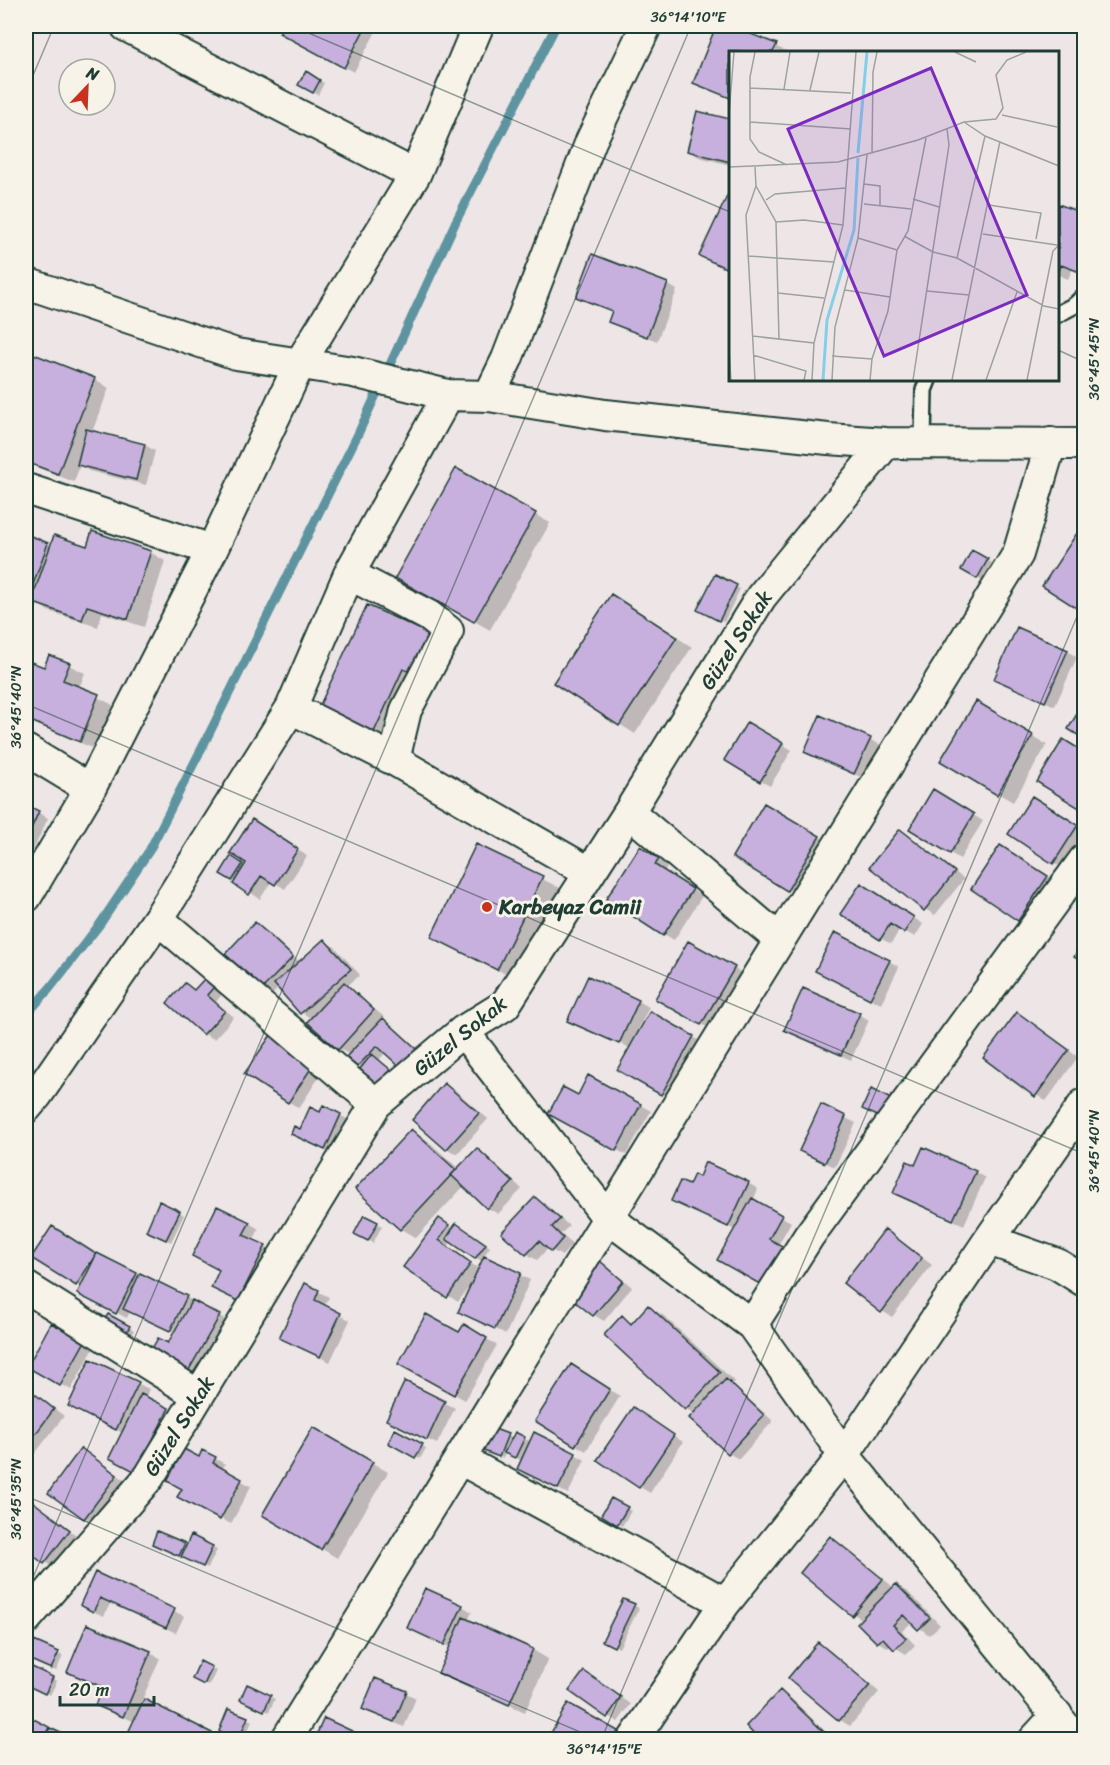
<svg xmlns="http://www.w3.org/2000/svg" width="1110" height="1765" font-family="Sriracha,sans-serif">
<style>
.shadow{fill:#0003;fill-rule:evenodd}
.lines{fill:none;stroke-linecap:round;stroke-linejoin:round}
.stream{stroke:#5d94a0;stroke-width:9}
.building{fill:#c8b0de;stroke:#1f3d34;stroke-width:1.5}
.lane-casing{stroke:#1f3d34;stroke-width:20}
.street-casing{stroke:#1f3d34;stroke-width:34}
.lane{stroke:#f7f3e8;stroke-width:15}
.street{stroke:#f7f3e8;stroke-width:30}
.ticks{fill:none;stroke:#1f3d34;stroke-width:1.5;stroke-opacity:0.45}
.poi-dot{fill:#c8321e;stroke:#f7f3e8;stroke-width:2}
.labels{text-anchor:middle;stroke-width:6;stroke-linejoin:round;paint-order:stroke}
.street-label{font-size:21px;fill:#1f3d34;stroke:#f7f3e8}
.poi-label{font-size:21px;font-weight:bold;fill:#1f3d34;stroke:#f7f3e8;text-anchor:start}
.inset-river{fill:none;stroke:#86cee8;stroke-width:3}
.inset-road{fill:none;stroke:#9ba29f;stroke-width:1.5}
.view{fill:#7b2cbf;fill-opacity:0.15;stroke:#7b2cbf;stroke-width:3}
.inset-edge{fill:none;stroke:#1f3d34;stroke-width:3}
.neatline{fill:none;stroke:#1f3d34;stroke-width:2}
.ticks-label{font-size:15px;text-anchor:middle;fill:#1f3d34}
</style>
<rect width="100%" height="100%" fill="#eee6e6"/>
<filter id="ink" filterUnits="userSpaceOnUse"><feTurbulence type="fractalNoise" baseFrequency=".0167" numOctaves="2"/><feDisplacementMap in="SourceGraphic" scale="12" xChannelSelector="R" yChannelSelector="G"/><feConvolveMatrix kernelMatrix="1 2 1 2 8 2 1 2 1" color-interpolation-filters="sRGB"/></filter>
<g filter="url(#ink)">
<path class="shadow" d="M285,26H379L354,72L281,32Z
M718,26H726L786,51L730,52V98L695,82Z
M307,73L324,83L318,95L300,84Z
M698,112L730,120V165L699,157L689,151Z
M730,192V270L701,255Z
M1058,206L1084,216V275L1072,270L1068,279L1058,275Z
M667,284L677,290L657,341L620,327L610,321L613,312L578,297Z
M26,353L94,379L109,388L92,432L145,445L155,451L146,485L89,471L80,465L74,482L26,463Z
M457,470L550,523L490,630L397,577Z
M1079,532L1084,535V611L1044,586Z
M26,536L51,546L150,552L165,561L144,627L102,613L98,627L48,611L38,604L30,626L26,624Z
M972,552L992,563L982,581L963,570Z
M715,576L740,589L724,622L699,609Z
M626,605L692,647L635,734L555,683Z
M445,644L389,740L321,706Z
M1067,651L1077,657L1055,706L1006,684Z
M50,656L85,673L79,688L113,705L95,749L26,720V661L45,669Z
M976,703L1047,745L1013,802L942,761Z
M821,717L881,745L865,779L816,757Z
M748,724L792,750L770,786L726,760Z
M1064,741L1084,753V809L1039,781Z
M934,791L983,821L960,859L911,829Z
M1043,804L1084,831V836L1064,868L1054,863Z
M765,805L830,843L798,895L734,856Z
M26,806L48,818L28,861L26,859Z
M263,827L307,856L285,889L272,881L260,899L222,873L231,858L245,867Z
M900,830L964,879L935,915L925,909Z
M477,846L562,889L518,980L453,948Z
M1011,853L1057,883L1029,925L1019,920Z
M650,854L668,866L664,872L702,896L674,940L664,934Z
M871,890L923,924L915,937L900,929L891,944L880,938Z
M256,924L266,930L300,962L324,941L335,947L360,975L347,986L384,1017L382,1019L393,1026L427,1057L386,1052L379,1060L395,1074L380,1092L362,1068L350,1055L339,1049L312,1019L301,1012L279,987L273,994L263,988Z
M689,943L744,974L712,1030L657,998Z
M889,961L899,967L881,1004L827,976Z
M588,978L649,1007L638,1030L640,1031L650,1013L704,1043L671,1099L619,1069L630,1049L626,1046L577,1024Z
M205,980L223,993L216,1002L234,1017L214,1039L204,1034L186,984L196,991Z
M859,1014L869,1020L851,1060L786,1030Z
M1017,1014L1078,1057L1046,1101L1036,1095Z
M274,1034L325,1068L299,1108L289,1102Z
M589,1077L651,1111L626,1155L550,1113L578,1097Z
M444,1085L455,1090L488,1119L457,1154L447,1149L414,1120Z
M821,1106L856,1123L835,1167L811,1156Z
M321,1113L340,1115L350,1121L335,1155L292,1134L301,1131Z
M411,1131L427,1140L459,1169L477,1150L487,1156L522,1189L498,1214L488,1208L465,1185L416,1238L401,1229Z
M916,1167L975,1172L985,1178L964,1225L905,1198Z
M748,1183L758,1189L753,1201L791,1222L778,1245L735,1230L683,1206Z
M535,1198L545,1204L569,1226L561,1234L572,1244L562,1256L548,1248L537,1260L527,1254L504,1233Z
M179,1212L184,1215L171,1242L152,1233Z
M365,1217L382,1226L373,1243L356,1233Z
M439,1220L454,1229L461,1228L490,1247L483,1257L530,1280L506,1334L470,1317L472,1285L471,1284L458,1302L406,1267ZM452,1241L483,1262L479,1269L448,1247Z
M249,1223L259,1229L253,1241L275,1252L249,1305L213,1287Z
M26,1228L31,1232L26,1241Z
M62,1234L97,1256L186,1297L229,1322L197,1380L151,1354L168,1345L175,1333L130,1311L127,1318L89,1299L82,1288L33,1258Z
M895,1237L932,1265L892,1317L882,1311Z
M599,1262L609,1268L632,1287L604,1321L594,1315Z
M305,1285L329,1297L324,1307L350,1320L330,1362L291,1343Z
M649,1307L664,1316L735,1382L732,1384L773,1421L739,1459L728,1453L695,1414L686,1409L606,1335L622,1317L633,1324Z
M109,1316L134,1330L128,1341Z
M52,1325L94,1348L71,1390L29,1366Z
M464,1326L497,1345L465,1400L400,1363L459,1334Z
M91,1361L149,1389L145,1398L178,1415L147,1477L123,1433L80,1412Z
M581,1372L620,1396L586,1451L576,1445Z
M405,1383L455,1408L437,1444L398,1425Z
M26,1387L64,1416L27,1464L26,1463Z
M643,1415L683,1442L650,1493L640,1487Z
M313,1429L388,1472L337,1558L264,1514Z
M396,1431L426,1448L420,1459L390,1443Z
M516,1434L531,1442L575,1454L585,1460L568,1494L529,1474L522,1461L506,1452L503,1458L490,1453L507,1435L513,1439Z
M203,1452L225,1464L222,1470L251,1486L231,1524L189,1502Z
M91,1456L126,1481L94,1524L84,1518Z
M612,1500L631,1511L622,1526L603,1515Z
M32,1503L79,1537L55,1569L26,1548V1513Z
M192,1537L217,1550L208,1568L158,1546L184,1544L188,1546Z
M830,1538L840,1543L892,1586L888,1591L889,1593L897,1586L907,1591L940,1625L929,1635L912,1622L902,1631L915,1645L906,1654L891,1645L888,1648L878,1642L862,1620L802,1573Z
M26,1560L36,1569L26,1583Z
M96,1574L184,1616L176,1633L111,1602L104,1616L92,1611Z
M623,1601L639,1608L619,1648L604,1640Z
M462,1606L472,1612L468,1621L533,1650L548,1659L525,1712L455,1681L440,1673L451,1648L419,1633Z
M819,1644L829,1650L879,1692L850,1726L840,1720Z
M150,1652L160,1658L139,1707L141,1708L145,1701L222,1740L126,1738L135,1722L107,1710L104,1688Z
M58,1654L63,1656L56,1671L33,1660Z
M201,1663L216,1671L209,1686L199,1681Z
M30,1668L57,1681L50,1695L26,1683Z
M593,1679L631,1704L618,1722L572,1691Z
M247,1686L275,1699L269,1712L246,1702Z
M781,1692L791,1698L834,1740H762Z
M406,1693L416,1698L404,1727L364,1709Z
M568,1705L629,1740H549Z
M228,1711L252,1721L244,1740L225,1733Z
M29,1718L53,1730L47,1739L26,1729Z
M26,1734L36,1740H26Z"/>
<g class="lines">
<path class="stream" d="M26,1015L50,988L100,924L149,851L207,738L358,434L456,221L556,26"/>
</g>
<path class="building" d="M283,26H366L344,68L279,33Z
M716,26H730L777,44L773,52H730V98L693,83Z
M306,71L320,80L313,93L298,85Z
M697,111L730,119V162L687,151Z
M730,190V270L699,256Z
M1058,204L1082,213L1079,221L1084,223V260L1080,272L1061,265L1058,274Z
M592,254L668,283L647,337L608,322L612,311L576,297Z
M26,351L95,378L58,474L26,462Z
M86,429L145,444L136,480L77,465Z
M456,468L536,513L474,622L395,578Z
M1079,530L1084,534V613L1042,586Z
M92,531L151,551L128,619L87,606L82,620L31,602L54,535L87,546Z
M26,534L48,543L26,604Z
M972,550L988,559L977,579L961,570Z
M715,574L737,585L719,621L697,610Z
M611,594L677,637L619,726L553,683Z
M367,605L430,634L413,673L403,669L374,732L319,707Z
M1017,627L1068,650L1045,702L994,679Z
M49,655L70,663L63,680L99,694L80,742L26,719V660L44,667Z
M976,701L1033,735L997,795L940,761Z
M1084,702V739L1068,729Z
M820,715L871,738L854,774L804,752Z
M747,722L783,743L760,782L724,760Z
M1063,739L1084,752V811L1037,782Z
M933,789L974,814L950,854L909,829Z
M1032,796L1078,825L1053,864L1008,834Z
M764,803L820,836L787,891L732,857Z
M26,805L39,811L26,840Z
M252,819L298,849L275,885L261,876L249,895L233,884L246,863L230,853Z
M900,829L955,872L924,911L869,867Z
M476,844L543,876L497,970L431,937Z
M1000,845L1048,876L1018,921L971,889Z
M640,846L659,859L655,865L693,889L663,936L606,899Z
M231,856L243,864L232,881L220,874Z
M861,883L914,917L904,933L890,924L880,940L840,914Z
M255,922L293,957L262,989L225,954Z
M835,932L890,960L870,999L815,971Z
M324,939L351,969L300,1014L274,984Z
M1084,939V963L1074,957Z
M688,941L735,967L701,1025L655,999Z
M588,976L639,1000L619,1044L567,1021Z
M205,978L214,987L207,995L225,1011L203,1035L167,1003L185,983L194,990Z
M344,982L374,1010L338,1050L307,1022Z
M803,988L860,1013L841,1055L784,1030Z
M650,1011L694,1036L661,1095L617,1070Z
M1017,1012L1069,1050L1035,1097L983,1058Z
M383,1018L418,1050L401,1068L377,1046L357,1067L346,1057Z
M273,1032L316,1061L288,1103L244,1074Z
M372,1054L391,1070L374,1091L355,1075Z
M588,1075L641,1104L616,1151L548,1114L563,1087L578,1095Z
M444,1083L479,1113L446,1150L412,1120Z
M871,1089L895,1101L886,1120L862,1109Z
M821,1104L846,1116L825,1163L799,1151Z
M323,1105L341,1114L325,1150L291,1134L294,1126L300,1129L310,1107L320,1112Z
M411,1129L456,1170L400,1230L355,1189Z
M923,1147L976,1171L953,1220L893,1193L907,1161L915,1165Z
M477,1148L513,1182L487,1209L451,1175Z
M705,1162L749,1182L728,1227L671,1201L680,1181L689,1185L694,1174L699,1177Z
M535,1197L560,1219L552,1227L563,1238L551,1252L539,1241L526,1255L501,1233Z
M752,1198L782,1215L769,1239L786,1248L765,1287L717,1260Z
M159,1201L180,1211L166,1240L146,1231Z
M217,1206L250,1222L243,1235L266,1245L238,1301L211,1288L219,1270L192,1256Z
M364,1215L378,1222L368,1241L354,1234Z
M439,1218L449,1225L439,1240L471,1263L447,1298L403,1267Z
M456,1223L486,1244L475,1259L446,1239Z
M52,1226L96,1254L76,1286L31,1258Z
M885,1229L922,1258L881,1313L843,1283Z
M97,1253L137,1273L116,1314L77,1294Z
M484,1256L521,1273L495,1329L458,1312Z
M599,1260L623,1281L593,1316L568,1296Z
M140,1273L187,1296L170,1331L123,1309Z
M305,1283L319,1290L315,1300L341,1313L320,1357L279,1338Z
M192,1300L220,1315L186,1375L149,1354L158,1338L168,1343Z
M648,1305L720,1372L685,1410L604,1335L622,1315L631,1324Z
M108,1314L130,1326L122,1340L100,1328Z
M426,1314L459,1332L464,1324L487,1338L454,1395L398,1364Z
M51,1323L85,1341L60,1386L27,1367Z
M90,1359L139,1382L116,1430L68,1406Z
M571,1364L610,1389L575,1446L535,1421Z
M726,1379L764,1415L728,1454L689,1418Z
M405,1381L445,1401L427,1440L386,1420Z
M26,1387L54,1409L26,1447Z
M141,1394L169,1408L136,1472L109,1458Z
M633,1407L674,1435L639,1488L597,1460Z
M313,1427L373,1462L321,1550L262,1515Z
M492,1428L508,1434L499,1457L484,1451Z
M395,1429L423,1444L415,1458L388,1443Z
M515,1432L525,1437L515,1458L504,1453Z
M534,1432L576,1453L558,1489L517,1469Z
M81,1448L117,1475L84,1519L48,1493Z
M184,1449L199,1457L202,1450L216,1457L213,1463L242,1479L220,1520L177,1497L182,1489L167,1481Z
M611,1498L628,1507L617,1525L601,1515Z
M32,1501L70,1530L44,1564L26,1550V1510Z
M157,1531L185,1543L179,1556L152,1544Z
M191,1535L213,1546L203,1567L181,1557Z
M830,1536L883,1579L852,1616L800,1573Z
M95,1572L175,1609L166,1628L100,1598L93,1612L80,1605Z
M896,1584L930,1618L918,1630L903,1615L893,1625L906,1638L894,1650L883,1638L877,1643L857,1623Z
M425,1588L463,1605L444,1645L407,1628Z
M623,1599L635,1604L614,1647L602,1641Z
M463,1617L533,1649L509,1705L438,1673Z
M87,1624L151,1651L123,1717L95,1705L102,1687L67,1672Z
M34,1641L59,1652L51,1669L26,1658Z
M818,1642L870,1685L839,1721L788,1678Z
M200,1661L212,1667L204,1685L192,1679Z
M30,1666L53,1677L45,1694L26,1685V1675Z
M584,1671L621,1697L607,1718L569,1691Z
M375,1678L407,1691L394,1722L362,1709Z
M247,1684L271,1695L264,1711L240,1700Z
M780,1690L825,1733L818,1740H759L746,1726Z
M144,1699L220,1737L219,1740H171L165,1736L163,1740L125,1739Z
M568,1703L618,1731L613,1740H547Z
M228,1709L248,1717L239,1739L219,1731Z
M28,1716L49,1727L44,1739L26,1730Z
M324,1718L367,1738V1740H314Z
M50,1728L76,1740H45Z"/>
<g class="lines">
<g class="lane-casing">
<path id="lane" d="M1058,314L1075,305L1084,296
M923,443L924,390L928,380"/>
</g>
<g class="street-casing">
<path id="street" d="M126,26L415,175
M26,283L236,354L353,372L448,395L489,396L605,415L828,439L886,443L1084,444
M489,396L507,359L591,141L646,26
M26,489L212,550
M349,574L429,616L448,631L406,710L394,760
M291,708L394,760L589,872
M26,750L90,789
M629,812L780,940
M26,897L90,789L212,550L300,363L415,175L478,26
M158,919L376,1104
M463,1031L608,1218L752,1325L844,1455L1076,1740
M26,1108L37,1095L158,919L291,708L349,574L448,395
M989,1240L1057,1264L1084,1281
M26,1287L198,1395
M752,1325L809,1236L1084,860
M460,1459L725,1603
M26,1619L149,1477L376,1104L463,1031L505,1005L629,812L761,597L886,443
M286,1740L1018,554L1051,443
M633,1740L725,1603L844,1455L989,1240L1084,1104
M1034,1740L1057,1715"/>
</g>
<use href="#lane" class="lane"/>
<use href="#street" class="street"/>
</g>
</g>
<path class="ticks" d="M292,26L730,212M26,92L54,26M1058,350L1084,362M26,704L1084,1154M26,1496L599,1740M26,1594L691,26M601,1740L1084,600"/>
<circle class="poi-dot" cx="487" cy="907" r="6"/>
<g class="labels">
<g class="street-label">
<text transform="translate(736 640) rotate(-57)" y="7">Güzel Sokak</text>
<text transform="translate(460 1036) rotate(-39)" y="7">Güzel Sokak</text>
<text transform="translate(179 1426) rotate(-58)" y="7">Güzel Sokak</text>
</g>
<g class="poi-label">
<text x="499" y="914">Karbeyaz Camii</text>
</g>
</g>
<g transform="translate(729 51)">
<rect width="330" height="330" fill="#eee6e6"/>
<path class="inset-river" d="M129,102L138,1M94,329L98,269L125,179L129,107"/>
<path class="inset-road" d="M26,1L21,26V88L30,101L58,114M226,1L247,11M21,37L122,42M55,38L61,1M81,39L90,1M0,63L5,1M273,64L328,76M21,71L122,78M235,71L256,85L330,115M143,102L144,21L148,1M0,116L109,111L189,89L235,71L267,68L274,57L267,24L278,9L297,1M135,133L151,135V154M27,135L47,171L50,288M184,148L210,156M37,149L46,143L116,137M135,153L182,158M260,154L312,162L307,188M47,171L75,169L114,174M254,183L328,194M175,185L204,201L228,207L315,255L330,258M129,187L168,199M19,205L105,211M228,207L256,85M116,239L161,246M198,240L240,244M49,242L95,247M23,285L85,292M0,300L2,329M24,304L77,320L75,329M103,305L143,308M26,329L17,164L27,135L26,116M83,329L85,292L114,174L127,1M103,329L106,276L129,187L138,104M141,329L143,308L159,260L168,199L179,180L197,87M184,329L220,94L218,78M223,329L271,90M257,329L288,241M298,329L324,200L330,194"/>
<path class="view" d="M202,17L298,244L155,305L59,78Z"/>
<rect width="330" height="330" class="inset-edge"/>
</g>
<rect width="1110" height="1765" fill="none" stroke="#f7f3e8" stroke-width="66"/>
<g transform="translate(87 87) rotate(23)"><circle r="28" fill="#f7f3e8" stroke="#a1aaa0" stroke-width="1.5"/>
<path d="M0-4.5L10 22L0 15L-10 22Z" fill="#c8321e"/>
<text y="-9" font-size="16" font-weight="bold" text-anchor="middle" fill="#1f3d34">N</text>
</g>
<path d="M60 1696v9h94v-9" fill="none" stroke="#1f3d34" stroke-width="3"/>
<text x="69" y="1696" font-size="18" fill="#1f3d34" stroke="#f7f3e8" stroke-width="4.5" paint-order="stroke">20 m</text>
<rect x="33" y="33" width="1044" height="1699" class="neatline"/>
<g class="ticks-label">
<text x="688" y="22">36°14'10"E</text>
<text transform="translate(1094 359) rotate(-90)" y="5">36°45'45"N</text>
<text transform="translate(16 707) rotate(-90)" y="5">36°45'40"N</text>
<text transform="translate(1094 1151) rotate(-90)" y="5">36°45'40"N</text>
<text transform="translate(16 1499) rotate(-90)" y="5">36°45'35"N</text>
<text x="604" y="1754">36°14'15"E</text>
</g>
</svg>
